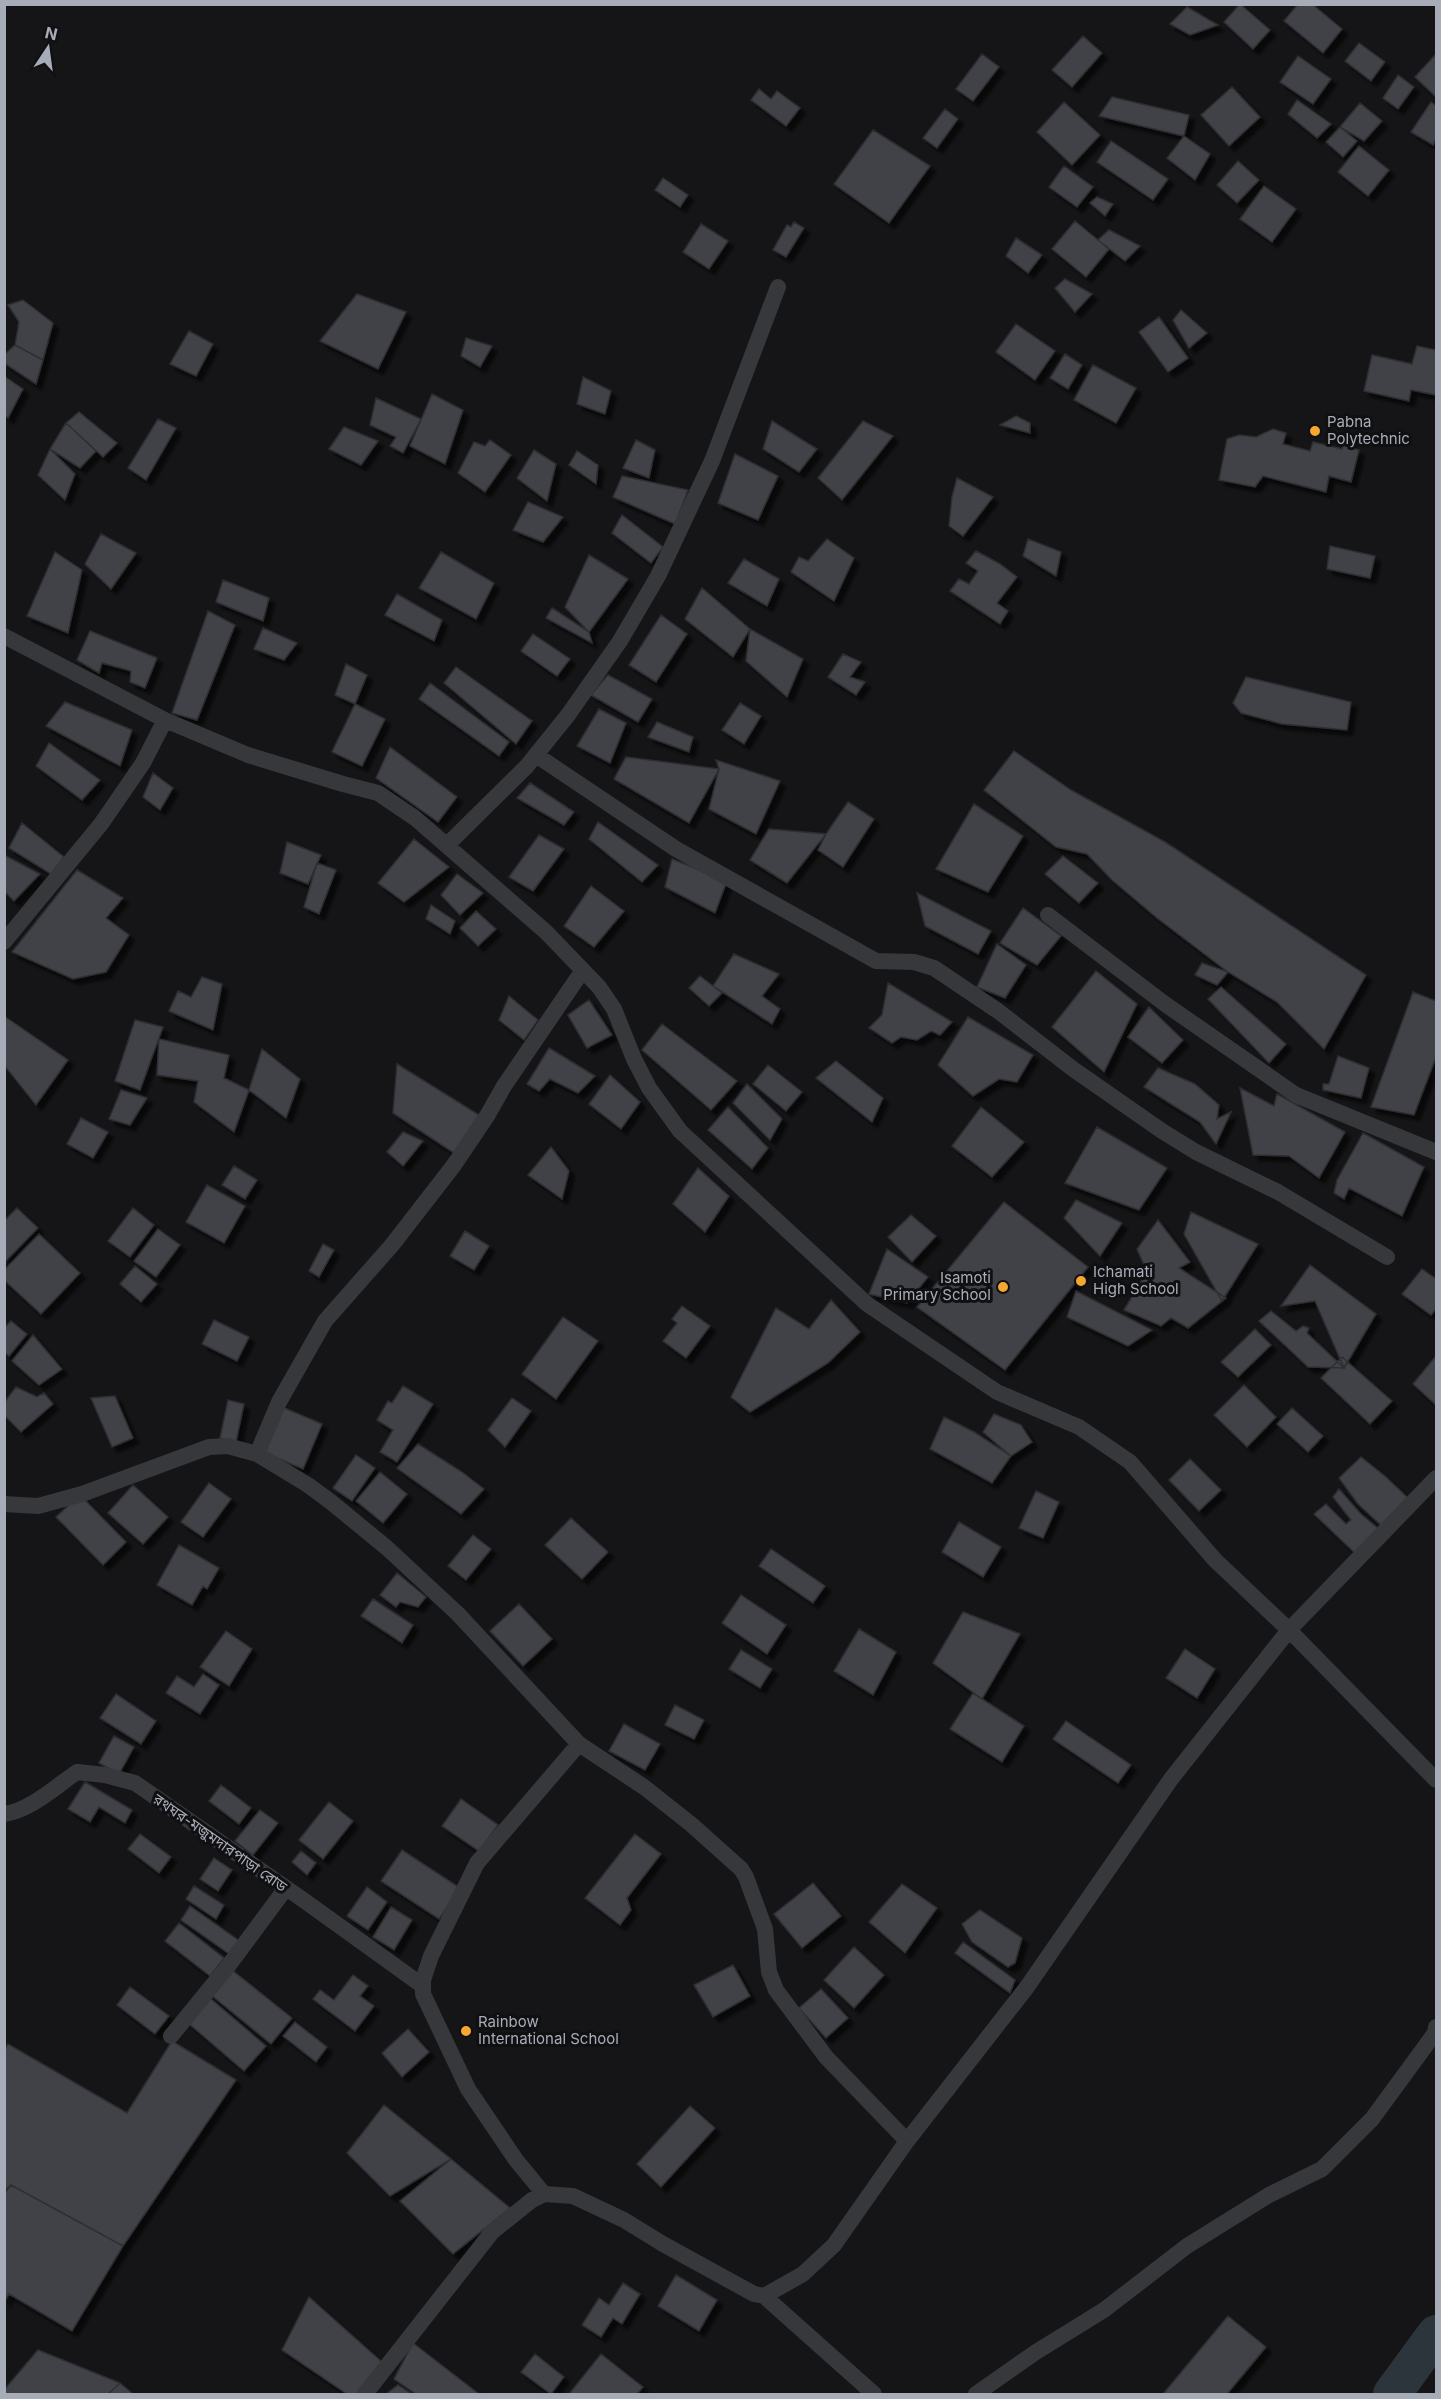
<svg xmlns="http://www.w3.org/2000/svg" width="1441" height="2399" font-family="Inter,'Noto Sans Bengali',sans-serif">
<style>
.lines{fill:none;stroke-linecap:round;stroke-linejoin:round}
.river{stroke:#2b353b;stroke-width:38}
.building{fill:#414347;stroke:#2f2f33;stroke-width:1.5;filter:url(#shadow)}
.street{stroke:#36383c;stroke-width:16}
.poi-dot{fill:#f5a82f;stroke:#101012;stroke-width:2}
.labels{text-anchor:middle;stroke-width:6;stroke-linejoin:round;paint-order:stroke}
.poi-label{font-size:15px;fill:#a7adb8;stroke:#101012;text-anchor:start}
.street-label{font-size:15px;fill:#a7adb8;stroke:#101012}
</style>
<defs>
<filter id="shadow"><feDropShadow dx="5.5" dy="5.5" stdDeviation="1.5" flood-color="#0009"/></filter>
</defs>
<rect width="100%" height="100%" fill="#151517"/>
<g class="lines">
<path class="river" d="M1392,2394L1436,2334"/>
</g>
<path class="building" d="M1240,4L1270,30L1253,49L1224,22Z
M1298,4H1312L1342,29L1323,53L1284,21Z
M1187,7L1218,25L1190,35L1170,24Z
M1083,36L1102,53L1072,87L1052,70Z
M1359,43L1385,62L1371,81L1345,61Z
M982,54L999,67L973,101L956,89Z
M1436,54V97L1415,77Z
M1298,56L1331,79L1313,104L1280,82Z
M1398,75L1414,87L1398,109L1383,98Z
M1232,87L1260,117L1229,146L1201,115Z
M759,89L771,99L777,91L800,108L786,126L751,100Z
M1112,97L1189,115L1184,136L1099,116Z
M1297,100L1331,124L1317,138L1288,114Z
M1064,102L1100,135L1072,165L1037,132Z
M1431,102L1436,106V139L1433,145L1411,132Z
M1360,103L1382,121L1364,141L1340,127Z
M945,109L958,119L937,148L923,138Z
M1340,127L1357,141L1343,157L1326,142Z
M873,130L930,166L889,223L834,184Z
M1184,136L1210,154L1195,180L1167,158Z
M1111,141L1168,179L1153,200L1097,162Z
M1359,146L1389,170L1368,196L1338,172Z
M1238,161L1259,180L1237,203L1217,185Z
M1064,166L1093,187L1077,207L1049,187Z
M663,178L688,195L680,207L655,190Z
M1264,186L1296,209L1272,242L1240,219Z
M1097,197L1113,204L1105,216L1090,203Z
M1075,221L1109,249L1086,277L1052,249Z
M794,222L804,228L786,257L773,250L787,225L791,227Z
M701,224L728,241L709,269L683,252Z
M1109,230L1140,246L1125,261L1098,240Z
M1016,238L1042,255L1028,273L1006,256Z
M1065,279L1092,294L1075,312L1055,288Z
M357,294L406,312L378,369L320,341Z
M23,300L53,323L43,360L15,345L19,322L8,305Z
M1181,310L1207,333L1189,348L1173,320Z
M1159,317L1188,358L1168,372L1139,332Z
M1016,324L1055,351L1035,380L996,352Z
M189,331L213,344L196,376L170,364Z
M466,338L492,346L480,367L461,356Z
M15,345L43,360L36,384L4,363V355Z
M1417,346L1436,350V395L1411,390L1409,401L1364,391L1372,355L1412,364Z
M1065,354L1082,365L1068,389L1050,378Z
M1093,365L1136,388L1116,423L1074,400Z
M4,376L23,389L8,418L4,415Z
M583,377L611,391L605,414L577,404Z
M432,394L463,410L445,464L410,446Z
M376,398L421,419L403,453L390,446L396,437L370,425Z
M79,412L117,443L103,457L66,423Z
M1016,416L1030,423V433L1000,425Z
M158,419L176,428L146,480L128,468Z
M772,421L817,449L799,472L763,449Z
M863,421L893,436L842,500L818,478Z
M66,423L96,451L80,468L50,449Z
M344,427L378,441L361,465L329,449Z
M1273,429L1286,433L1283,444L1310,451L1313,442L1342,449L1345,435L1352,436L1349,447L1359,450L1351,482L1329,476L1326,492L1263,476L1255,487L1219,480L1227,439L1239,435L1256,437Z
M490,440L511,455L485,492L458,473L474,442L485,446Z
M636,440L655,450L649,478L623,468Z
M50,449L75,474L65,500L38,475Z
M534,450L556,464L547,501L517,478Z
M577,451L598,465L596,484L569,465Z
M735,454L778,476L758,520L718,503Z
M622,476L688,490L675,524L613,497Z
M957,478L993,497L963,536L949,526L952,497Z
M528,502L563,517L543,542L513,530Z
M622,515L663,547L651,563L612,533Z
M101,534L136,553L111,589L85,564Z
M827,539L854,558L834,601L791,572L799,557L808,561Z
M1028,539L1061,552L1056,576L1023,556Z
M1330,546L1375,556L1370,578L1327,569Z
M976,551L1000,564L1017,577L997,603L1008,611L1000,624L950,591L959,579L969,584L978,571L966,563Z
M55,552L82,570L68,633L27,616Z
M441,552L494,583L476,619L419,588Z
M589,555L628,579L589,632L565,607Z
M744,559L779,579L767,606L728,583Z
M223,580L269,598L263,621L216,602Z
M702,588L750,629L733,657L685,619Z
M397,594L442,620L434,641L385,615Z
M552,608L589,632L592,643L546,618Z
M208,611L235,625L197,720L172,713Z
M661,615L687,634L656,682L629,665Z
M263,628L297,643L284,660L254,649Z
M750,629L803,659L787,697L746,661Z
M90,631L157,658L145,688L130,682L131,671L102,663L99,673L77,660Z
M533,634L570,659L557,676L521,651Z
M843,654L861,662L850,677L865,682L856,695L828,677Z
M346,664L367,675L355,704L335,695Z
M456,667L532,721L516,744L444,683Z
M608,675L652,699L638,722L591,695Z
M1246,677L1351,702L1347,730L1282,724L1241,713L1233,703Z
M430,683L509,742L499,756L419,699Z
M65,702L132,730L120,766L46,726Z
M740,703L761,716L744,744L722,730Z
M355,704L385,719L362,766L332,752Z
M599,709L626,723L610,763L577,746Z
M657,722L693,737L689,752L648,737Z
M49,743L100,780L82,800L36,766Z
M390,747L457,797L438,822L376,778Z
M1014,751L1071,790L1165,842L1366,975L1324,1049L1277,1002L1228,972L1157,918L1112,880L1087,854L1056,847L984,790Z
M626,757L719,769L689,823L614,779Z
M716,760L780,781L756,834L709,809L719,769Z
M153,773L173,788L160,810L143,797Z
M530,783L574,812L564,825L517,798Z
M848,802L874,819L843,867L818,850L826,834Z
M974,804L1023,836L988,892L936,869Z
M598,822L658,865L642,882L589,839Z
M22,823L64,857L51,874L9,848Z
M769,829L826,834L787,883L750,860Z
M539,835L564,849L533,891L509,877Z
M414,839L449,867L404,902L378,883Z
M287,842L321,855L308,884L280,873Z
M4,855L40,874L14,901L4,891Z
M1063,856L1098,883L1079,903L1045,874Z
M672,859L727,881L715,913L665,887Z
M317,863L336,870L319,914L304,907Z
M77,870L123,898L106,918L129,935L106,972L73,979L12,952Z
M457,874L483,893L460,915L441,895Z
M591,886L624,911L594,947L564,926Z
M917,893L991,931L978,954L925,926Z
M431,905L455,921L450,934L426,919Z
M1023,908L1061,936L1037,965L1000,943Z
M476,911L496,929L478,946L460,928Z
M997,944L1026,965L1005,998L977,987Z
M734,954L779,974L762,996L780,1009L772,1024L713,986Z
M1202,963L1228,972L1217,985L1195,975Z
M1096,971L1137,1004L1104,1072L1052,1027Z
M700,976L722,993L709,1006L689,988Z
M202,977L222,984L213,1030L169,1011L178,991L191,997Z
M888,983L952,1022L940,1035L931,1031L917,1040L901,1037L892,1043L869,1028L882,1015Z
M1221,987L1286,1044L1269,1063L1208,999Z
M1413,992L1436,1001V1057L1414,1115L1371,1107Z
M509,996L538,1020L524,1040L499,1020Z
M589,1000L612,1035L587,1048L568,1015Z
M1149,1007L1183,1040L1162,1063L1128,1037Z
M4,1016L68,1060L36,1105L4,1065Z
M968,1017L1033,1055L1017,1082L999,1079L973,1096L938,1065Z
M135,1020L163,1027L140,1090L115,1081Z
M662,1024L737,1081L711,1110L642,1050Z
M159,1039L229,1055L224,1078L249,1090L234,1132L194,1102L198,1081L157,1075Z
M549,1048L595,1076L578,1093L550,1079L539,1091L527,1084Z
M262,1049L300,1079L286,1118L249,1090Z
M1338,1056L1369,1068L1361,1098L1323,1090V1084H1329Z
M836,1061L883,1098L872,1122L816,1078Z
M397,1064L479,1115L454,1153L393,1113Z
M768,1065L802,1092L786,1111L753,1084Z
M1158,1068L1195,1084L1219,1105L1217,1119L1231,1112L1216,1144L1200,1122L1144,1087Z
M610,1075L640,1102L621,1129L589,1104Z
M747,1084L782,1119L770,1140L733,1103Z
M1240,1088L1274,1106L1277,1094L1345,1132L1319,1178L1289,1156L1253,1155Z
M121,1090L147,1098L130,1125L109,1119Z
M728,1107L768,1148L752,1169L708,1130Z
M981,1107L1024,1142L992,1177L952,1146Z
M81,1118L108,1132L93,1158L67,1144Z
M1097,1127L1167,1168L1139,1210L1065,1183Z
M403,1132L423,1141L403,1166L387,1152Z
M1363,1133L1424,1167L1402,1216L1349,1188L1344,1199L1334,1193L1337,1180Z
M551,1147L569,1171L562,1199L528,1175Z
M234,1166L257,1180L245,1199L222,1185Z
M698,1168L729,1196L705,1232L673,1204Z
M207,1185L245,1206L224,1243L186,1222Z
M1076,1200L1122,1223L1100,1256L1064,1218Z
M1004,1202L1088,1267L1005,1370L917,1307Z
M17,1208L38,1228L4,1263V1221Z
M133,1208L154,1225L130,1257L108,1241Z
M1191,1212L1258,1244L1222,1301L1184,1234Z
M911,1215L936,1236L912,1262L888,1237Z
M1158,1220L1190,1262L1179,1268L1226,1298L1188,1328L1171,1318L1161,1326L1124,1310L1147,1272L1137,1249Z
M158,1229L180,1245L156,1277L134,1261Z
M465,1231L489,1246L474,1270L450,1256Z
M39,1234L80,1273L41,1314L4,1280V1270Z
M323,1244L334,1250L319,1277L309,1271Z
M887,1249L928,1277L907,1303L869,1294Z
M1310,1265L1376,1314L1344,1368L1315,1301L1281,1306Z
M135,1266L157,1284L141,1302L120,1284Z
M1422,1269L1436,1279V1309L1431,1315L1402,1294Z
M1076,1291L1152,1330L1128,1346L1067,1317Z
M831,1300L860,1332L828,1363L750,1412L731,1397L776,1308L809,1329Z
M682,1306L710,1326L686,1358L663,1341L677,1323L672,1319Z
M1271,1311L1296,1331L1303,1326L1309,1328L1307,1333L1344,1368L1308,1367L1259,1321Z
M563,1317L598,1341L556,1399L522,1374Z
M214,1320L249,1337L237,1361L202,1344Z
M11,1321L27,1334L9,1356L4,1352V1328Z
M1255,1329L1271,1345L1238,1377L1221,1362Z
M33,1335L62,1369L39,1385L12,1361Z
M1436,1356V1405L1413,1384Z
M1342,1357L1392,1401L1370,1424L1321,1378Z
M1244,1385L1276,1417L1247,1447L1214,1415Z
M403,1386L433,1404L397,1462L380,1452L393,1430L377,1420L388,1401L392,1403Z
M16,1387L37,1397L44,1393L53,1404L21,1432L4,1415V1403Z
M115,1396L133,1438L112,1447L91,1398Z
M512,1398L531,1411L505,1447L488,1430Z
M228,1400L244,1404L236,1442L220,1438Z
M282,1407L322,1424L303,1469L263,1452Z
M1292,1408L1323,1436L1308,1452L1277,1424Z
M994,1414L1021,1425L1032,1442L1011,1456L983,1432Z
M944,1417L974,1432L1011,1456L992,1483L930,1449Z
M418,1444L462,1472L484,1489L461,1514L397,1468Z
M356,1455L375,1468L352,1501L333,1488Z
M1361,1457L1386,1477L1408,1498L1384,1528L1358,1504L1339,1478Z
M1190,1459L1221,1490L1199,1511L1169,1480Z
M380,1472L407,1494L383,1523L356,1501Z
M209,1483L231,1499L203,1537L181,1522Z
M133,1485L168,1517L143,1544L108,1513Z
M1339,1489L1361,1514L1380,1530L1358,1556L1314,1514L1326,1504L1346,1524L1351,1520L1333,1497Z
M1036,1491L1059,1502L1043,1538L1019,1528Z
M80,1495L126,1542L103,1565L56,1517Z
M571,1518L608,1552L582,1579L545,1545Z
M959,1522L1001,1547L983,1577L942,1552Z
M473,1535L491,1549L466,1580L448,1566Z
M179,1545L219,1568L207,1589L203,1586L192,1605L157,1585Z
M771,1549L825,1586L813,1603L759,1566Z
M397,1573L426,1597L418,1607L400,1602L396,1607L380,1595Z
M741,1595L786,1625L767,1654L722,1623Z
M373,1599L413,1625L402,1643L361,1616Z
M519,1604L552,1639L523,1666L490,1631Z
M963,1612L1020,1634L982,1699L933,1663Z
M859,1629L896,1652L873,1695L834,1671Z
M226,1631L252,1649L229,1686L200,1667Z
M1185,1649L1215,1669L1197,1698L1166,1678Z
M741,1650L772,1669L760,1688L729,1669Z
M203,1674L219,1685L200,1714L166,1693L177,1676L194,1687Z
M973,1693L1024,1726L1002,1762L950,1729Z
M116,1694L156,1721L141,1744L100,1718Z
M675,1705L704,1720L694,1739L665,1725Z
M1066,1721L1131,1765L1118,1783L1053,1739Z
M624,1724L660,1744L645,1770L609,1751Z
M114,1736L134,1747L119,1774L99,1763Z
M85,1782L132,1810L125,1823L99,1807L90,1822L68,1809Z
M221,1785L251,1808L239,1824L209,1801Z
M461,1799L498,1825L479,1851L442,1826Z
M329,1802L353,1821L323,1859L299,1840Z
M260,1810L278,1823L253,1855L235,1841Z
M140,1834L171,1857L159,1873L128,1849Z
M635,1834L661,1854L627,1898L631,1910L620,1925L585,1898Z
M402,1850L460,1888L439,1919L381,1881Z
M301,1851L316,1863L307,1875L292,1862Z
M214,1858L232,1870L218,1891L200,1879Z
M813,1883L841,1916L802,1948L774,1914Z
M902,1884L937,1908L905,1953L869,1922Z
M194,1886L224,1905L216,1919L186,1899Z
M367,1887L387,1902L368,1930L347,1916Z
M190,1906L241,1942L232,1956L181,1920Z
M391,1907L412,1920L394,1950L373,1937Z
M980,1910L1022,1938L1015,1963L1008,1967L972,1942L962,1924Z
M179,1923L224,1958L210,1976L165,1941Z
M963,1942L1015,1980L1010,1993L955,1953Z
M854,1947L884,1975L854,2008L824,1980Z
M733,1965L750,1996L713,2017L694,1985Z
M232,1970L292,2018L271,2044L211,1995Z
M353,1975L368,1986L360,1996L374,2006L355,2031L313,1999L320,1990L334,2000Z
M130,1987L169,2016L155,2034L117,2005Z
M821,1989L848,2018L826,2038L799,2008Z
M210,1998L266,2046L244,2071L188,2023Z
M295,2022L327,2047L316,2062L283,2036Z
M408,2029L429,2052L402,2077L382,2053Z
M172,2041L236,2080L123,2246L11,2185L4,2191V2050L8,2044L127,2113Z
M384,2105L451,2159L390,2196L347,2153Z
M690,2106L715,2128L661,2187L637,2164Z
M451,2159L510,2208L453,2254L400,2201Z
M11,2185L123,2246L72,2331L9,2294L4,2302V2194Z
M676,2275L717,2300L699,2331L658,2306Z
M623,2283L640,2294L622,2324L613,2318L601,2337L582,2325L599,2298L609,2305Z
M309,2297L382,2362L357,2394H347L282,2350Z
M1228,2316L1266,2347L1227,2394H1163Z
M413,2343L479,2394H416L394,2379Z
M38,2350L120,2383L108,2394H4V2390Z
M535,2354L564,2377L551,2394L521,2372Z
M601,2354L643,2387L637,2394H569Z
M120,2383L133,2394H108Z
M398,2385L412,2394H386Z"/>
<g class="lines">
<path class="street" d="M4,636L165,720L248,755L343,784L378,793L415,818L546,932L599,987L614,1009L634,1059L649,1088L680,1131L867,1304L997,1392L1079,1427L1130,1462L1215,1560L1289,1630L1436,1780
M536,755L676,849L876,961L914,962L934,968L998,1011L1073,1069L1162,1131L1196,1152L1278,1192L1387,1257
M447,845L527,766L568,715L620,641L658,576L712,461L778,287
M1048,915L1165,1004L1296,1095L1436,1152
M4,942L101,824L143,763L165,720
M257,1454L279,1402L325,1321L392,1245L454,1165L487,1116L504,1086L583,970
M4,1504L38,1506L82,1494L209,1447L228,1446L257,1454L308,1485L331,1502L387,1548L458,1614L579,1744L644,1787L692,1825L741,1869L746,1877L765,1929L769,1972L776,1990L826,2057L907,2141
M4,1814C31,1810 55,1787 77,1772L105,1775L135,1783L302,1899L423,1986
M171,2036L229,1965L286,1888
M544,2194L516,2160L468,2089L423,1994V1980L431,1956L477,1863L579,1744
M764,2296L874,2394
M365,2394L492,2232L532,2200L544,2194L573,2196L624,2220L663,2244L754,2294L764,2296L803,2274L834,2245L907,2141L1027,1987L1171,1779L1289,1630L1436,1478
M976,2394L1036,2352L1104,2310L1187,2246L1269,2195L1322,2169L1372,2119L1435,2033L1436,2027"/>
</g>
<g class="poi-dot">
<circle cx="1315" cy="431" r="6"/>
<circle cx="1081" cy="1281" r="6"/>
<circle cx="1003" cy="1287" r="6"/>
<circle cx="466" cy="2031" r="6"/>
</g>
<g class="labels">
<g class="poi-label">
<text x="1327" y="427">Pabna<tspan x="1327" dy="17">Polytechnic</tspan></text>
<text x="1093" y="1277">Ichamati<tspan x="1093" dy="17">High School</tspan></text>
<text x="991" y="1283" text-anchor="end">Isamoti<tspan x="991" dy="17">Primary School</tspan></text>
<text x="478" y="2027">Rainbow<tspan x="478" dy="17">International School</tspan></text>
</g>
<g class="street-label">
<text transform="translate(220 1843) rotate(35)" y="5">রথঘর-মজুমদারপাড়া রোড</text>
</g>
</g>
<rect width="1441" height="2399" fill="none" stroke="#a7adb8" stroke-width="12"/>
<g transform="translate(48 48) rotate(13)" stroke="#101012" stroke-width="4.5" paint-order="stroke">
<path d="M0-4.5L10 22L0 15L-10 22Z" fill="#a7adb8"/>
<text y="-9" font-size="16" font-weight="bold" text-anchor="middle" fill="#a7adb8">N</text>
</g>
</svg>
